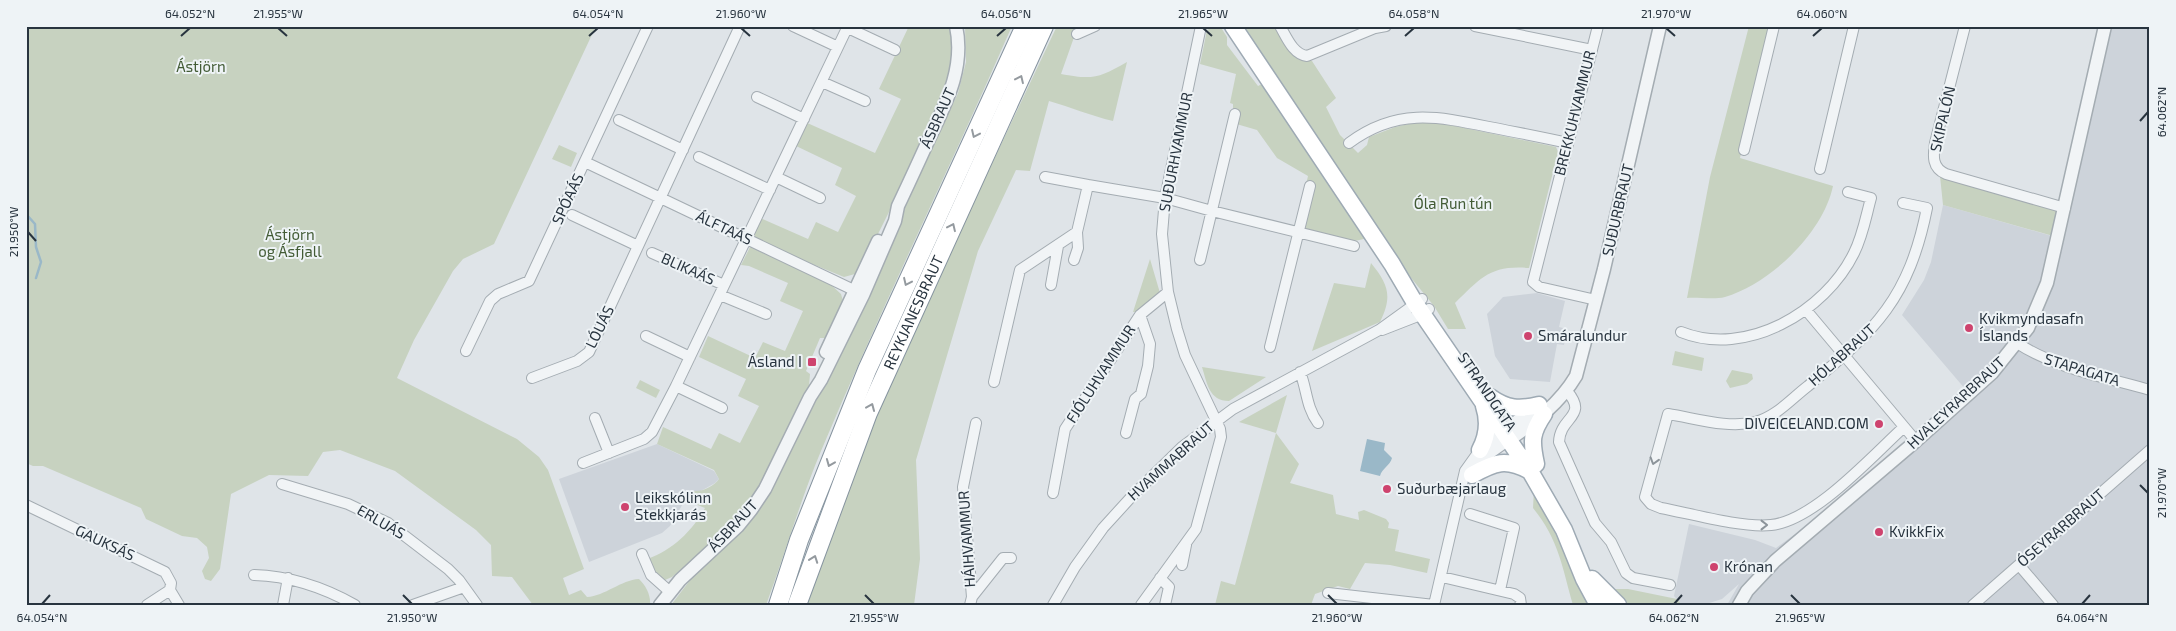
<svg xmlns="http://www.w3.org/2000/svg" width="2176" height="631" font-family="'Exo 2',sans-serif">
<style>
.built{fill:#cdd3da}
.green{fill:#c7d2c0}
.water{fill:#9ab8c8}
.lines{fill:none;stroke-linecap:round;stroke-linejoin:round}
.stream{stroke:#9ab8c8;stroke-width:2.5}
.minor-casing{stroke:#a4acb2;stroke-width:12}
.tertiary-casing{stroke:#a4acb2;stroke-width:15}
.primary-casing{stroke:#9eaab4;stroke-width:19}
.trunk-casing{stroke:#86949f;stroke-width:20}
.minor{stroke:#f1f4f6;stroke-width:10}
.tertiary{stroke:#f1f4f6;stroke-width:12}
.primary{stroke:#fff;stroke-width:16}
.trunk{stroke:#fff;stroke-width:18}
.oneway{stroke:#949a9f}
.oneway2{stroke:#8c949a}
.ticks{fill:none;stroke:#28343f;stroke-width:2}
.poi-dot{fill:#ce436e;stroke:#eef3f6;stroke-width:2}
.labels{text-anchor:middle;stroke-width:4;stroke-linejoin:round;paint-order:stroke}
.park-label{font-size:15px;fill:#425b35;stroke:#eef3f6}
.street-label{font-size:15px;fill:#28343f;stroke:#eef3f6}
.poi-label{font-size:15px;fill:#28343f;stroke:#eef3f6;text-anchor:start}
.neatline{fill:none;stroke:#28343f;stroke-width:2}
.ticks-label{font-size:12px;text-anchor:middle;fill:#28343f}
</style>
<rect width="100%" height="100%" fill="#dfe4e8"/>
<path class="built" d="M2105,26H2150V605H1727L1739,584L1722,599L1703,605H1682L1674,596L1689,524L1755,540L1776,548L1847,496L1966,390L1902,315L1924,280L1931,262L1943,205L2052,236Z
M1537,293L1565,301L1559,327L1567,329L1564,345L1557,344L1550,382L1510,379L1495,356L1487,314L1503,297Z
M657,444L714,471L719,479L715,483L699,492L693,491L685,500L670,526L662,533L589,562L559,479Z"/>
<path class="green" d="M26,26H596L494,244L463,259L453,271L414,340L397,378L517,439L539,457L548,470L584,569L563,578L569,595L581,590L587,597C605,596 621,580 639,579C646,586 651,595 650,605H533L512,577L492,576L491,545L476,530L395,471L340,450L323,452L308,476L269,475L231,494L220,569L211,581L205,579L202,571L209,558L207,547L197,538L182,536L146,519L141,508L43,466H33L26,463Z
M909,26H949L952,46V64L943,98L890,210L860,270L855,274L844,277L761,243L752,237L758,217L808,239L816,222L838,232L856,196L835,185L842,168L794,145L805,122L875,153L901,99L879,89Z
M965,26H1012C950,168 881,308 821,451C800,501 785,554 766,605H671L694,575L756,513L777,480L958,93L966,62Z
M1057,26H1078L1061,74C1093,80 1099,78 1127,62L1113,121C1091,116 1071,107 1049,101L1030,171L1016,170L978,251L916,460L920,559L914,605H805L858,457L917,322Z
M1215,26H1220L1227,37V45L1258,86L1264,83L1368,238L1346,243L1296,228L1308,176L1277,158L1257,130L1233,123V104L1230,103L1236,74L1200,64L1207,30Z
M1242,26H1273C1284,42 1293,57 1312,61L1336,98L1326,107L1340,135L1358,153L1367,145L1369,137L1395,127L1413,123L1436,122L1556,147L1558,152L1529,268C1490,265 1481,278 1455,303L1466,329H1448L1434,306L1403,268L1263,58L1249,33Z
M1749,26H1770L1740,158L1833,186C1823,233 1771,283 1725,297C1714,300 1698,297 1687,298L1710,177Z
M559,145L577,153L571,167L552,159Z
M1940,176L2060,202L2053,236L1943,205Z
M750,247L829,283L841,294L843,301L827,338H820L806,371L810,374L809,386C791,424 768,485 741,516C720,539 696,557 672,577L665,580L659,579L647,559C673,550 692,531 705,508L685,500L694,491C702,492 714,486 719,479L714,470L657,444L663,427L711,449L719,433L740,443L759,406L738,396L746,379L699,357L708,336L755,358L763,342L785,351L803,311L780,301L788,283L749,266L741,265Z
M1150,259L1160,293L1138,312H1133Z
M1371,263C1388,284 1393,296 1380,322L1312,351L1334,283L1365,288Z
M1675,351L1704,358L1702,371L1672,365Z
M1202,367L1266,377L1229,401C1209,401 1207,383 1202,367Z
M1732,370L1752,374L1753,379L1747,384L1730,388L1726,381Z
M640,380L660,390L656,398L636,388Z
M1287,395L1276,433L1299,464L1290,483L1333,495L1336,514L1359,520L1358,512L1364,510L1386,519L1389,523L1388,528L1399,530L1395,551L1430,559L1427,573L1390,565L1365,563L1350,589L1338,586L1315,594L1311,605H1215L1221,581L1235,585L1276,433L1239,422Z
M1534,489L1590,605H1573C1562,567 1559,540 1533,508Z
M1613,589H1628L1677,599L1682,605H1624Z"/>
<path class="water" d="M1367,439L1385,443L1384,450L1392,458C1390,466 1382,468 1380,476L1360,471Z"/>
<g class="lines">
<path class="stream" d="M26,214L35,224L36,247L41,262L36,278"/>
<g class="minor-casing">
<path id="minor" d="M793,26L838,47
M1280,26C1287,38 1293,54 1307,56L1375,28L1386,26
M1475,26L1592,50
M1965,26L1935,143C1933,156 1932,168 1946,174L2065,208
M848,28L895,50
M1077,34L1095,26
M822,82L865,101
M757,97L804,119
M619,120L683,150
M1349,143C1396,108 1436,116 1489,127C1515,132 1541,137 1568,143
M1744,150L1774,26
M699,157L770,190
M585,162L860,293
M1820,169L1854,26
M776,177L820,198
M1045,177L1088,185
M1903,203L1927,208C1909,298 1876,330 1808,386C1791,399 1776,417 1755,422C1728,429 1695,418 1668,414L1645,497L1651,504L1661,508C1692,514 1742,528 1771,525C1814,521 1872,456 1904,427
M572,215L638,246
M652,253L724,285
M1074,260L1078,248L1077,232
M1200,260L1235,114
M1051,285L1058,246
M720,295L766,314
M1596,300L1539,287L1533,282L1598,26
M1806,310L1916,441
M1382,330L1423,314L1429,309
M1681,332C1746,358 1825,312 1854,253C1863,235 1866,216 1871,198L1848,192
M646,336L690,357
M2017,343C2057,369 2105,377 2150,390
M1270,347L1310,186
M466,351L490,301L498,294L529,281L648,26
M1300,372C1307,389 1306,407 1318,423
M532,378L577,361L589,352L740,26
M994,382L1020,270L1077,232L1088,185L1165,198L1212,211L1354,246
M676,386L722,408
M1567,391C1589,417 1560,416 1559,442L1595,523L1611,542L1626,573L1633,578L1670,585
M595,418L609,453
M1126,433L1135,399L1141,394L1148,366L1150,344L1140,315
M583,463L644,439L652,432L676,386L848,26
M1475,470L1485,457L1509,440
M282,484L348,504L388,523L448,569L459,580L477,605
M1053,493L1065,429L1140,315L1168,292
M26,505L165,572L171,583L170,590L179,605
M1470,514L1514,528L1500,590
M642,554L651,575L669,591
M1182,565L1186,545
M2019,565L2053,605
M254,575C291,576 323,587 355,605
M1442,577L1514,594L1520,598L1521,605
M1160,578L1169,587L1165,605
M1328,593L1434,605
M972,597L1003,558H1011
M147,605L170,590
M283,605L288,578
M413,605L464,587
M970,605L972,597L963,487L976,423
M1053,605L1075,567L1103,528L1133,495L1182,447L1233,409L1379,330L1422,299
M1141,605L1196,529L1221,437L1220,429L1185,355L1177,329L1168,292L1162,234L1165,198L1201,26
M1434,605L1465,471L1480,450L1504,431
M1973,605L2150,450"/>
</g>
<g class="tertiary-casing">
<path id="tertiary" d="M826,352L878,241
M1504,431L1539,405
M1509,440C1535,422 1560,403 1576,376L1604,269L1660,26
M660,605L680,580L738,526L751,510L765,489L810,397L821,380L863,295L895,221L898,206C909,183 919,161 929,139C946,103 965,68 956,26
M1739,605L1747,591L1775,561L1916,441L1992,373L2028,328L2047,283L2105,26"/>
</g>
<g class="primary-casing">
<path id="primary" d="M1233,26L1392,264L1415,303L1530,471L1564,530L1584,579L1598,605
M1490,397C1507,409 1519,410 1539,405
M1480,450C1488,435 1489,421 1484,406
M1536,464C1531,441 1531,433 1544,414
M1472,475C1495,462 1506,458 1530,471
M1592,579L1618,605"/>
</g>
<g class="trunk-casing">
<g id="trunk">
<path d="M778,605L799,540L867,370L1025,26"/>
<path id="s1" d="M797,605L868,413L1044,26"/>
</g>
</g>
<use href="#minor" class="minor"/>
<use href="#tertiary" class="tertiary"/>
<use href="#primary" class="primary"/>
<use href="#trunk" class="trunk"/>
</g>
<defs><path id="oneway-chevron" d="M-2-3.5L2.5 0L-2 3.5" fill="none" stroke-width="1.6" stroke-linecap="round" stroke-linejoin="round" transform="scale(1.25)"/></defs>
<g class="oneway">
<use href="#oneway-chevron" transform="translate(1020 79) rotate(-65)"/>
<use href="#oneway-chevron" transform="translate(975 134) rotate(115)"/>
<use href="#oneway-chevron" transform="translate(952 227) rotate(-65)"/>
<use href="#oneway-chevron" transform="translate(907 282) rotate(115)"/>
<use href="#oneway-chevron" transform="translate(871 407) rotate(-67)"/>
<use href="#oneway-chevron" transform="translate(830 463) rotate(112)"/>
<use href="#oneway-chevron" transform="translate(814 559) rotate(-70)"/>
</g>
<g class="oneway2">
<use href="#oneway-chevron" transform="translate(1654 461) rotate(107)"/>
<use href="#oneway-chevron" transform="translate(1764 525)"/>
</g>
<path class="ticks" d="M278,28L287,36M741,28L750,36M1203,28L1212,36M1666,28L1675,36M181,36L190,28M589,36L598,28M997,36L1006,28M1405,36L1414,28M1813,36L1822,28M2140,121L2148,112M28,232L36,241M2140,485L2148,493M403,595L412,604M865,595L874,604M1328,595L1337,604M1791,595L1800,604M42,604L50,595M1674,604L1682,595M2082,604L2090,595"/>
<g class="poi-dot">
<circle cx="1969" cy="328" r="5"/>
<circle cx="1528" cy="336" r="5"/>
<rect x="807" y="357" width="10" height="10" rx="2.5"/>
<circle cx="1879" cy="424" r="5"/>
<circle cx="1387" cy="489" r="5"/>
<circle cx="625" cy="507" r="5"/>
<circle cx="1879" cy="532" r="5"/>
<circle cx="1714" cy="567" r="5"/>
</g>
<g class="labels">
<g class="park-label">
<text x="201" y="72">Ástjörn</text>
<text x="1453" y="209">Óla Run tún</text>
<text x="290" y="240">Ástjörn<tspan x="290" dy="17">og Ásfjall</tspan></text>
</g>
<g class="street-label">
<text transform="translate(1575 113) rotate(-76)" y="5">BREKKUHVAMMUR</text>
<text transform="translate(938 118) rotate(-66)" y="5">ÁSBRAUT</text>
<text transform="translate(1943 119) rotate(-77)" y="5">SKIPALÓN</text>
<text transform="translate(1176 152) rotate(-79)" y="5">SUÐURHVAMMUR</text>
<text transform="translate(568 199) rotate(-65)" y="5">SPÓAÁS</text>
<text transform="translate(1618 210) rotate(-77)" y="5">SUÐURBRAUT</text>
<text transform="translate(724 228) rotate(25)" y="5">ÁLFTAÁS</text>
<text transform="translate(688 269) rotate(24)" y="5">BLIKAÁS</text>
<text dy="5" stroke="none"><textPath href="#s1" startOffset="315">REYKJANESBRAUT</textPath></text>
<text transform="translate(600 327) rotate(-64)" y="5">LÓUÁS</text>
<text transform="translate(1842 355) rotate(-42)" y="5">HÓLABRAUT</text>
<text transform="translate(2082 370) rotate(17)" y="5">STAPAGATA</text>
<text transform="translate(1101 374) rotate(-57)" y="5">FJÓLUHVAMMUR</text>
<text transform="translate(1487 392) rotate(56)" y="5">STRANDGATA</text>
<text transform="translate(1956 403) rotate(-43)" y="5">HVALEYRARBRAUT</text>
<text transform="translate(1171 461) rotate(-42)" y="5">HVAMMABRAUT</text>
<text transform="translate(381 522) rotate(30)" y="5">ERLUÁS</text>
<text transform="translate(733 526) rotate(-47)" y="5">ÁSBRAUT</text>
<text transform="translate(2061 528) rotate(-41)" y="5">ÓSEYRARBRAUT</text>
<text transform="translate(967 539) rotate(-94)" y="5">HÁIHVAMMUR</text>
<text transform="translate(105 543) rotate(25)" y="5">GAUKSÁS</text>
</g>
<g class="poi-label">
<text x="1979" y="324">Kvikmyndasafn<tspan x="1979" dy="17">Íslands</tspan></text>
<text x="1538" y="341">Smáralundur</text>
<text x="802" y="367" text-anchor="end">Ásland I</text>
<text x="1869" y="429" text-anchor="end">DIVEICELAND.COM</text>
<text x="1397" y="494">Suðurbæjarlaug</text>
<text x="635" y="503">Leikskólinn<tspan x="635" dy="17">Stekkjarás</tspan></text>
<text x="1889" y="537">KvikkFix</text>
<text x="1724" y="572">Krónan</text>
</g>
</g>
<rect width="2176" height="631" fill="none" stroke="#eef3f6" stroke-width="55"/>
<rect x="28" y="28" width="2120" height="576" class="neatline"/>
<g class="ticks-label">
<text x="190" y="18">64.052°N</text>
<text x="278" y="18">21.955°W</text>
<text x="598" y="18">64.054°N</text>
<text x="741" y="18">21.960°W</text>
<text x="1006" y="18">64.056°N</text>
<text x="1203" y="18">21.965°W</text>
<text x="1414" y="18">64.058°N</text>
<text x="1666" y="18">21.970°W</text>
<text x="1822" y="18">64.060°N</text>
<text transform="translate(2162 112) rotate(-90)" y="4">64.062°N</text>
<text transform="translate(14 232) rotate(-90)" y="4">21.950°W</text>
<text transform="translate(2162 493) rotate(-90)" y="4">21.970°W</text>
<text x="42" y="622">64.054°N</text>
<text x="412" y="622">21.950°W</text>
<text x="874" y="622">21.955°W</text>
<text x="1337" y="622">21.960°W</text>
<text x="1674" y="622">64.062°N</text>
<text x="1800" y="622">21.965°W</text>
<text x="2082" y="622">64.064°N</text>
</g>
</svg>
